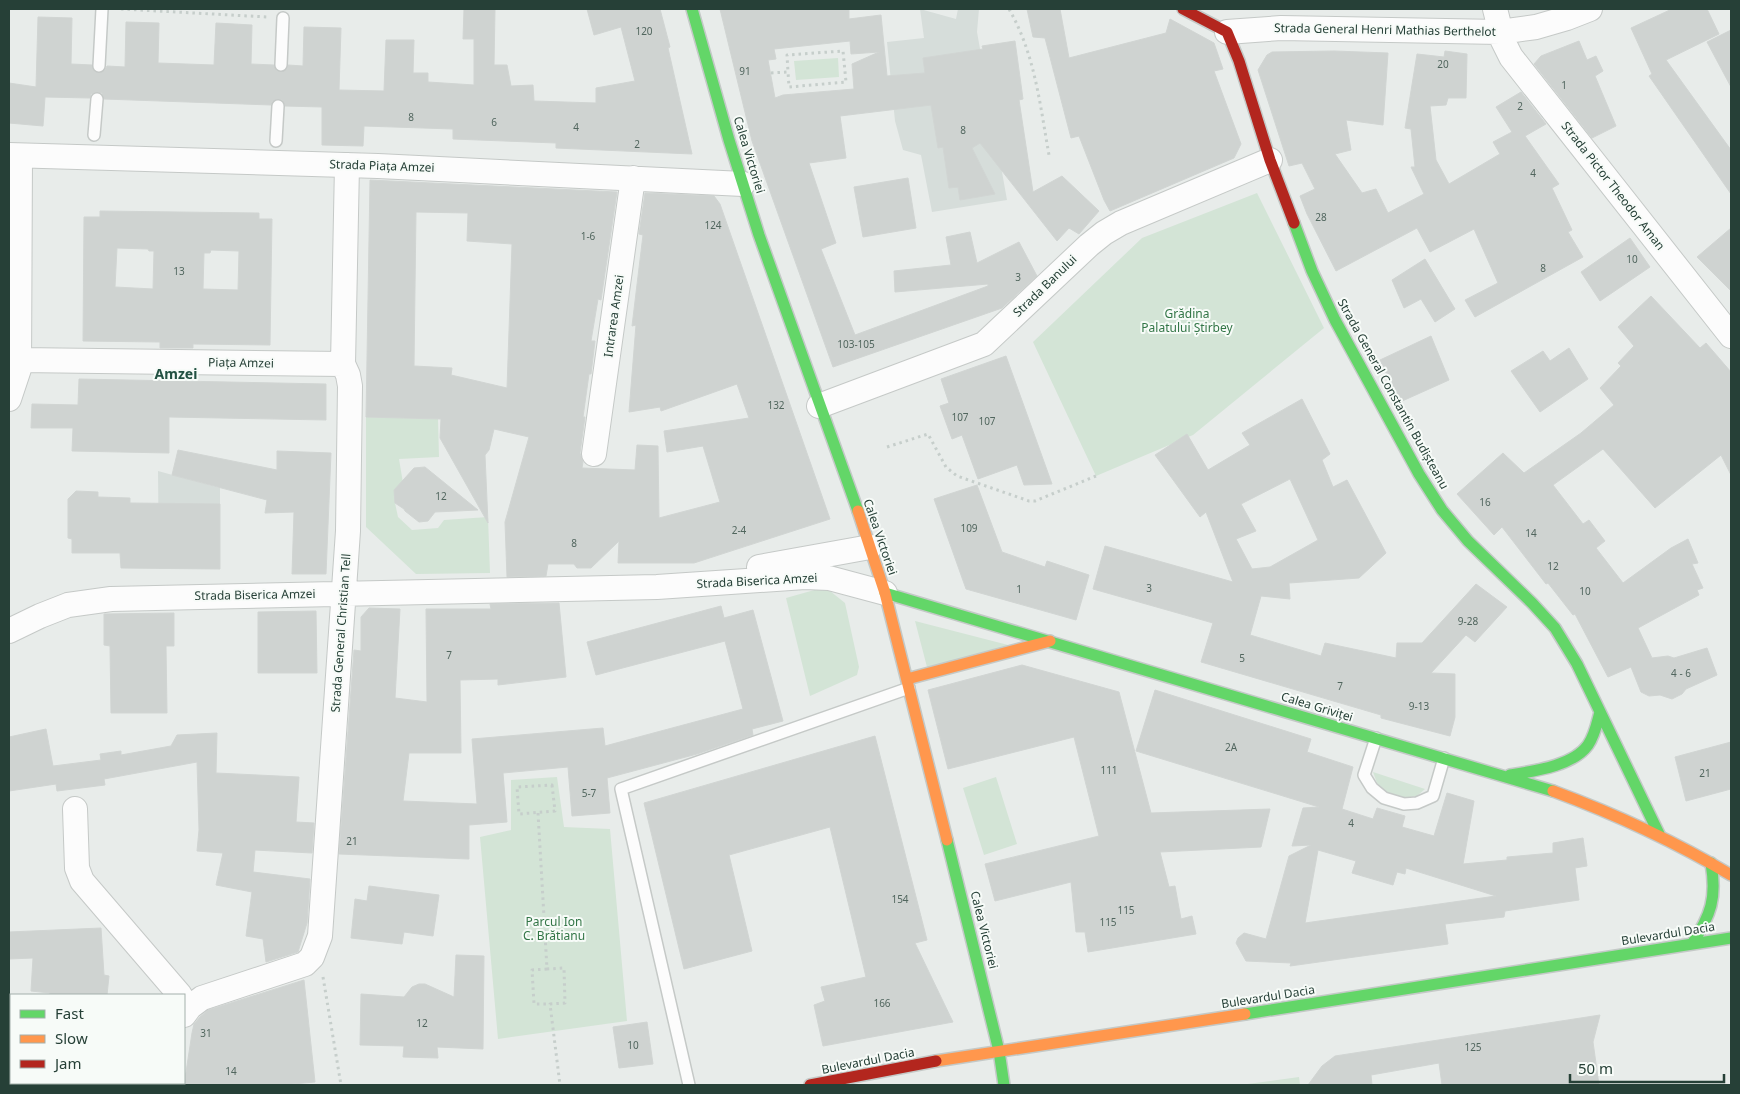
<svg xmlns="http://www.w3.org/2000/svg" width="1740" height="1094" font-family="'Noto Sans',sans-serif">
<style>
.built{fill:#d6ddda}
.green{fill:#d3e4d6}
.building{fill:#cfd3d1;stroke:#d1d5d3;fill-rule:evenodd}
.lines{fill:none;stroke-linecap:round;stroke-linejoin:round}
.lane-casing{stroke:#c5c9c7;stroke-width:14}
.street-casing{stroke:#c5c9c7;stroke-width:26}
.fast-casing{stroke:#c4c9c7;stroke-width:14}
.slow-casing{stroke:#c4c9c7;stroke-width:14}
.jam-casing{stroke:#c4c9c7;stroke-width:14}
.path{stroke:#c6cecb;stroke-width:3;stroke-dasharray:2.5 4;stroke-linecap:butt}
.lane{stroke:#fcfcfc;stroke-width:11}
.street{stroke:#fcfcfc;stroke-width:24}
.fast{stroke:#63d668;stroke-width:11}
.slow{stroke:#ff974d;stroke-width:11}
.jam{stroke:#b3261e;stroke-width:11}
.labels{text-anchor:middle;stroke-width:4;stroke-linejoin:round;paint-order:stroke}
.number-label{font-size:10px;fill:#51665e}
.street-label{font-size:12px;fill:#264037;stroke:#f7fbf8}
.park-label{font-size:12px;fill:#327546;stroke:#f7fbf8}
.neighbourhood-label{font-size:14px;font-weight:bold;fill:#225142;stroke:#f7fbf8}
</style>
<rect width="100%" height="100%" fill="#e8ecea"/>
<path class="built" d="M920,9L956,19L958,9H979L977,32L1007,200L932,212L921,155L903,150L895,121L887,42L924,38Z
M158,471L220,488V569H159Z"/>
<path class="green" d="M838,58L839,77L796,80L794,61Z
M1257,193L1324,328L1193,435L1096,476L1033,342L1142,238Z
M366,417L438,419L439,457L399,459L403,483L395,503L398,517L412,530L438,528L444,520L488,517L490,573L416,574L366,527Z
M825,587L845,603L859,667L857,675L810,696L786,598Z
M915,621L1012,646L927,667Z
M1373,772L1425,789L1417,796L1402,798L1387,792L1377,783Z
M557,777L564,827L610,829L627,1021L498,1039L480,837L511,830V780Z
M996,777L1017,844L984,855L963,788Z
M1299,1077L1300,1085H1240Z"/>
<path class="building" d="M464,9H495L494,65H507L511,86L533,85L534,101L596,103V88L635,81L621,27L594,35L587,9H660L670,47L668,48L692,154L556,148V143L453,139V129L364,126L363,146L322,145V107L285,106L282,100L278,99L272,102L271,105L104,99L102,93L97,92L91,94L90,98L45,97L43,126L9,123V83L36,87L38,17L72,18L71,64L92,65L95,72L99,73L105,70L107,66L125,67L126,22L159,23L158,63L214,65L216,23L252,25L251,64L274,65L277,71L281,72L287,69L288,65L303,66L304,27L341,28L339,90L384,91L386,40H414L413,73H428V82L474,85V39H463Z
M720,9H849V19L881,15L887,76L925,73L923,58L983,49L982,46L1015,41L1023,99L1019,100L1033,192L1062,176L1099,211L1079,234L1069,228L1057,241L980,143L972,148L995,194L960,200L958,187L949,188L943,147L938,148L931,105L840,116L846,158L809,163L836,243L821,249L855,335L988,286V284L895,292L894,271L951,265L946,237L970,232L977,263L1019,242L1037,276L1002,308L833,367L752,141ZM850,41L851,54L879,52L852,64L854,89L783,95L775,98L768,60L776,59L774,49Z
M1027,9H1060L1069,58L1166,33L1170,19L1214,43L1223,69L1214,71L1241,144L1234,158L1110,211L1104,200L1079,136L1071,138L1045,38L1033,37Z
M1672,9H1707L1719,34L1666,60L1731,150V194L1649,76L1652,74L1631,28Z
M1731,30V87L1707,42Z
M1579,41L1587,60L1596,56L1603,71L1595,76L1616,126L1592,138L1534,64L1541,56Z
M1334,51L1388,53L1383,125L1346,120L1351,150L1335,154L1362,193L1376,189L1388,213L1424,194L1411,167H1415L1411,129L1405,128L1417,54L1444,57L1445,51L1467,54L1466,98H1448L1446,105L1430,106L1436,160L1449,184L1500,154L1493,142L1512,132L1496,107L1521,92L1546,124L1525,136L1559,184L1552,188L1572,230L1568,232L1583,257L1475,317L1465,300L1498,283L1474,229L1430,252L1417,228L1336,271L1307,214L1300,196L1315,189L1302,163L1289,166L1258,70L1267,55L1272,52Z
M908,178L916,228L863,237L854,187Z
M370,180L617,192L601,300L598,299L591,341H595L591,374H589L583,417H585L580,453L583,462L582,468L635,470L637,445L658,446L659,518L720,502L703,446L667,452L664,431L749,418L737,384L661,411L660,407L629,412L636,325L632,326L643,235L639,234L645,193L714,196L720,204L830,519L694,563H618L619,541L591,568H577L574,564H548L546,576L507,577L505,522L529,437L494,429L489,450L485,455L488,523L440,438L441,419L366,417ZM416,212L468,213L467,241L512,244L507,388L451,375L452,368L414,366Z
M100,211L259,213V219H272L270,345L193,344V348H160V342L83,341L84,217H100ZM117,248L148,249L149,251H154L153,289L115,287ZM211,250L239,251L238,290L203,289L204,253H210Z
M1731,228V291L1697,257Z
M1630,238L1650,267L1600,301L1581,272Z
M1425,259L1455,309L1435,322L1421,299L1404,308L1392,280Z
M1651,296L1700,348L1706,343L1731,372V475L1721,455L1655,508L1603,449L1553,485L1583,524L1589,520L1605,541L1596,548L1623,583L1671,548L1688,539L1698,563L1692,564L1703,588L1697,590L1699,595L1638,628L1652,658L1668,656L1674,658L1707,648L1717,675L1686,689L1682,694L1672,699L1660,695L1649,696L1641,692L1631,667L1608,677L1575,614L1573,615L1548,583L1546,584L1502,527L1494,535L1457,494L1503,453L1524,473L1581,433L1614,405L1600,388L1621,366L1618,363L1634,346L1618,327Z
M1431,336L1449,380L1400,402L1380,360Z
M1569,348L1588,379L1540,412L1511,371L1543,351L1550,361Z
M1006,356L1052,484L1024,485L1017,465L978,479L962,435L952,439L940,406L949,403L941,379Z
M79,379L326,384V420L169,417V453L72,451L73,428H31L32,404L78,405Z
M1302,399L1330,454L1322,460L1333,487L1347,480L1386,553L1359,578L1289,583L1290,599L1261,596L1250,635L1321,656L1325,643L1396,658L1397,643H1422L1476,584L1507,607L1475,642L1466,635L1431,673L1455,674V717L1450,736L1381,718V715L1201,662L1213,623L1093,589L1105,546L1233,582L1206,512L1200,517L1155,455L1187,434L1208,470L1250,445L1242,433ZM1290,479L1318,540L1270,567L1252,569L1236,539L1256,531L1241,504Z
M178,450L277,470V451L331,453L326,574H292L294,512L265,513L267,500L172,475Z
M425,467L478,510L435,512L428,521L419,522L405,511L404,509L395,503L394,490L414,468Z
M977,485L1002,552L1045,567L1047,561L1089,575L1076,620L966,589L934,499Z
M76,491L98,492V497L130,498V503L220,504V569L121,568L120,553H72V539L68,538V499Z
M559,603L566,677L498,685V679L460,680L461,753H409L403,801L477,804L472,739L603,728L605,746L743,709L725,641L596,675L587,642L721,606L724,618L753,610L783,721L752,729L753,735L697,754L607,778L610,813L572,816L568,767L503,773L507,822L469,825V859L339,854L354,650L361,651V617L369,608L400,609L395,698L427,702L426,609H491L490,604Z
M316,611L317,673H258V612Z
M174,613V646H166L167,713H111L110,646L104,645V614Z
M1022,665L1119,692L1151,813L1270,809L1261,847L1160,852L1169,887L1175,886L1181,919L1192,916L1196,934L1088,952L1085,932H1076L1071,882L995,901L985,864L1099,836L1074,737L948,769L928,690Z
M1155,690L1311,739L1307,752L1353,767L1342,809L1373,819L1377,808L1405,816L1402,827L1434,836L1447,793L1474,801L1463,864L1507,860V857L1553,853V843L1583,838L1587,866L1575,868L1579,900L1505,911L1504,917L1445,924L1448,944L1290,966L1291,963L1246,961L1236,943L1238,938L1244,933L1266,939L1289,856L1311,845L1292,846L1303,808L1319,807L1136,751ZM1318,850L1356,861L1352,873L1393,885L1397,872L1405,874L1406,868L1496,896L1305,923Z
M46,729L53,766L101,760L100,754L121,751V755L171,746L177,735L217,733L216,773L299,777L296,822L314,823L312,853L255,850L253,872L310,879L307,923L298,952L266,962L263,939L246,936L252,892L216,885L223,853L197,851L199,830L197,762L104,779L105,785L57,791L56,784L9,791V737Z
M875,736L927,940L915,943L953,1022L823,1046L814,1005L825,1001L821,987L866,977L830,827L729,855L752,951L684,969L644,803Z
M1731,742V789L1686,801L1675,757Z
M369,886L439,895L433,936L404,932L402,944L351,938L355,899L367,901Z
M101,928L104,975L109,976L107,995H50V993L31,991L33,958L9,959V932Z
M456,955L484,956L483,1049L437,1047L438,1058L403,1057L404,1046L360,1045L361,994L404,997L412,987L419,984H425L454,997Z
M304,980L315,1082L281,1085H184L192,1033L194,1024L200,1017L208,1010Z
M1600,1015L1593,1042L1599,1085H1442L1439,1063L1371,1075L1372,1085H1308L1322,1066L1335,1056Z
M647,1022L653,1064L619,1068L613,1027Z"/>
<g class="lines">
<g class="lane-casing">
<path id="lane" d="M281,65L283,18
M99,66L102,9
M94,135L97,99
M276,141L278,106
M1376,738L1364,775L1372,788L1384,798L1404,804L1417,803L1433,796L1444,758
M689,1085L621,789L909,688"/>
</g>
<g class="street-casing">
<path id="street" d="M1495,9L1503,41L1511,57L1731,336
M1227,32L1281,28L1500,32L1536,27L1567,18L1590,9
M9,155L378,166L743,184
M20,360L343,364
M9,399L19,369L20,156
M819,406L984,344L1089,245L1104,233L1121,223L1270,160
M594,454L633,178
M759,567L870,547
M9,631L40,616L68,605L111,599L657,587L805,577L829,578L885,593
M75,809L77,868L82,881L180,995
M184,1015L190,1007L202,998L305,964L312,957L320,936L348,531L350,386L348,375L343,364L347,165
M169,1085V1083"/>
</g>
<g class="fast-casing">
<path id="fast" d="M692,9L729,140L759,235L858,511
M1294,223L1312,271L1335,320L1419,474L1442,510L1468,541L1532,603L1555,628L1577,664L1659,834
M885,593L1553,791
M1510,775C1534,771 1573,766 1588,745C1595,735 1597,723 1600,712
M947,840L999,1051L1004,1085
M1692,944C1711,915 1717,898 1711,863
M1245,1014L1731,938"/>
</g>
<g class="slow-casing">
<path id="slow" d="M858,511L885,593L947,840
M907,679L1050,641
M1553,791C1615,814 1674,841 1731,875
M936,1061L1245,1014"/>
</g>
<g class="jam-casing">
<path id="jam" d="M1183,9L1227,32L1239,61L1270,160L1294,223
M810,1085L936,1061"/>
</g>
<path class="path" d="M121,9L267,17
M1009,9C1035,54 1040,105 1049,155
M771,73L788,72L789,87L846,82L843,51L787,55L788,72
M887,447L928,434L946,467L957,476L1029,501H1035L1096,476
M552,785L555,811L519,814L517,787Z
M538,813L547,969L564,968L565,1003L550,1004L560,1085
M547,969L532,970L534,1004H550
M323,977L341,1085"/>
<use href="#lane" class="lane"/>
<use href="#street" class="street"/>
<use href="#fast" class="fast"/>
<use href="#slow" class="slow"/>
<use href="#jam" class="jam"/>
</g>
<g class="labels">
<g class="number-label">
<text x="644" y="35">120</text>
<text x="1443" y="68">20</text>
<text x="745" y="75">91</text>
<text x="1564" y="89">1</text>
<text x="1520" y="110">2</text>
<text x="411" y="121">8</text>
<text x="494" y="126">6</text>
<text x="576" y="131">4</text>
<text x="963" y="134">8</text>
<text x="637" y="148">2</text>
<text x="1533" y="177">4</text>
<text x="1321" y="221">28</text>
<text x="713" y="229">124</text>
<text x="588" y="240">1-6</text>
<text x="1632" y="263">10</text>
<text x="1543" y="272">8</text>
<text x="179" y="275">13</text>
<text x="1018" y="281">3</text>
<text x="856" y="348">103-105</text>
<text x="776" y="409">132</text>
<text x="960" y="421">107</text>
<text x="987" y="425">107</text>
<text x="441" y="500">12</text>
<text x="1485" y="506">16</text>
<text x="969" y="532">109</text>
<text x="739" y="534">2-4</text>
<text x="1531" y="537">14</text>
<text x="574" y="547">8</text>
<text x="1553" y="570">12</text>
<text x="1149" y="592">3</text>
<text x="1019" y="593">1</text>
<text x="1585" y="595">10</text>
<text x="1468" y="625">9-28</text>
<text x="449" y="659">7</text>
<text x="1242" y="662">5</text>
<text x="1681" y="677">4 - 6</text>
<text x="1340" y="690">7</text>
<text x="1419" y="710">9-13</text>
<text x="1231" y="751">2A</text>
<text x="1109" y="774">111</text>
<text x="1705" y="777">21</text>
<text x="589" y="797">5-7</text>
<text x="1351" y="827">4</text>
<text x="352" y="845">21</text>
<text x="900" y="903">154</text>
<text x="1126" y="914">115</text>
<text x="1108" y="926">115</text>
<text x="882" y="1007">166</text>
<text x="422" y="1027">12</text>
<text x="206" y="1037">31</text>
<text x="633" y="1049">10</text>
<text x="1473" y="1051">125</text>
<text x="231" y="1075">14</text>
</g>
<g class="street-label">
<text transform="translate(1385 30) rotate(1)" y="4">Strada General Henri Mathias Berthelot</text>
<text transform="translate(749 155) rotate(73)" y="4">Calea Victoriei</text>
<text transform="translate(382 166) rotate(2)" y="4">Strada Piața Amzei</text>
<text transform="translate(1613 186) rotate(52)" y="4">Strada Pictor Theodor Aman</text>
<text transform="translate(1045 286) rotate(-44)" y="4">Strada Banului</text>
<text transform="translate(614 316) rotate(-82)" y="4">Intrarea Amzei</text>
<text transform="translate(241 363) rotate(1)" y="4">Piața Amzei</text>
<text transform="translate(1393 394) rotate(61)" y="4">Strada General Constantin Budișteanu</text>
<text transform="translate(880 537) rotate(71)" y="4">Calea Victoriei</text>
<text transform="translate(757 581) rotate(-3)" y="4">Strada Biserica Amzei</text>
<text transform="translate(255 595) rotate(-1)" y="4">Strada Biserica Amzei</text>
<text transform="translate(341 633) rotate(-86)" y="4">Strada General Christian Tell</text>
<text transform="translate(1317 707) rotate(17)" y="4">Calea Griviței</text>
<text transform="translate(984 930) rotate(76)" y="4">Calea Victoriei</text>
<text transform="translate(1668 934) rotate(-9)" y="4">Bulevardul Dacia</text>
<text transform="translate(1268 997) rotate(-9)" y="4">Bulevardul Dacia</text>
<text transform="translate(868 1061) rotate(-11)" y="4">Bulevardul Dacia</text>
</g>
<g class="park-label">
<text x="1187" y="318">Grădina<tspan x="1187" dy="14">Palatului Știrbey</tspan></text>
<text x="554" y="926">Parcul Ion<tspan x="554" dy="14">C. Brătianu</tspan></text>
</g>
<g class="neighbourhood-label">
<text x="176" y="379">Amzei</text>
</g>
</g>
<rect width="1740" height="1094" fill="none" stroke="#264037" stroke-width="20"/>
<rect x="10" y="994" width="175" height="90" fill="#f7fbf8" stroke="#a3b0ab"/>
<rect x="20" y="1010" width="25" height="8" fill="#63d668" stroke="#a3b0ab"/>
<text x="55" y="1019" font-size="15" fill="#264037">Fast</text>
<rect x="20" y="1035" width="25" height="8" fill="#ff974d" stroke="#a3b0ab"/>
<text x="55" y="1044" font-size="15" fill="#264037">Slow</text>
<rect x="20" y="1060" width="25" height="8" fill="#b3261e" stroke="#a3b0ab"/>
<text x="55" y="1069" font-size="15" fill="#264037">Jam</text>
<path d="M1570 1074v8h154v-8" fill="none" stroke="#264037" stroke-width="2.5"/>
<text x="1578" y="1074" font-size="15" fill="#264037" stroke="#f7fbf8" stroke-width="4" paint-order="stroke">50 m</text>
</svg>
